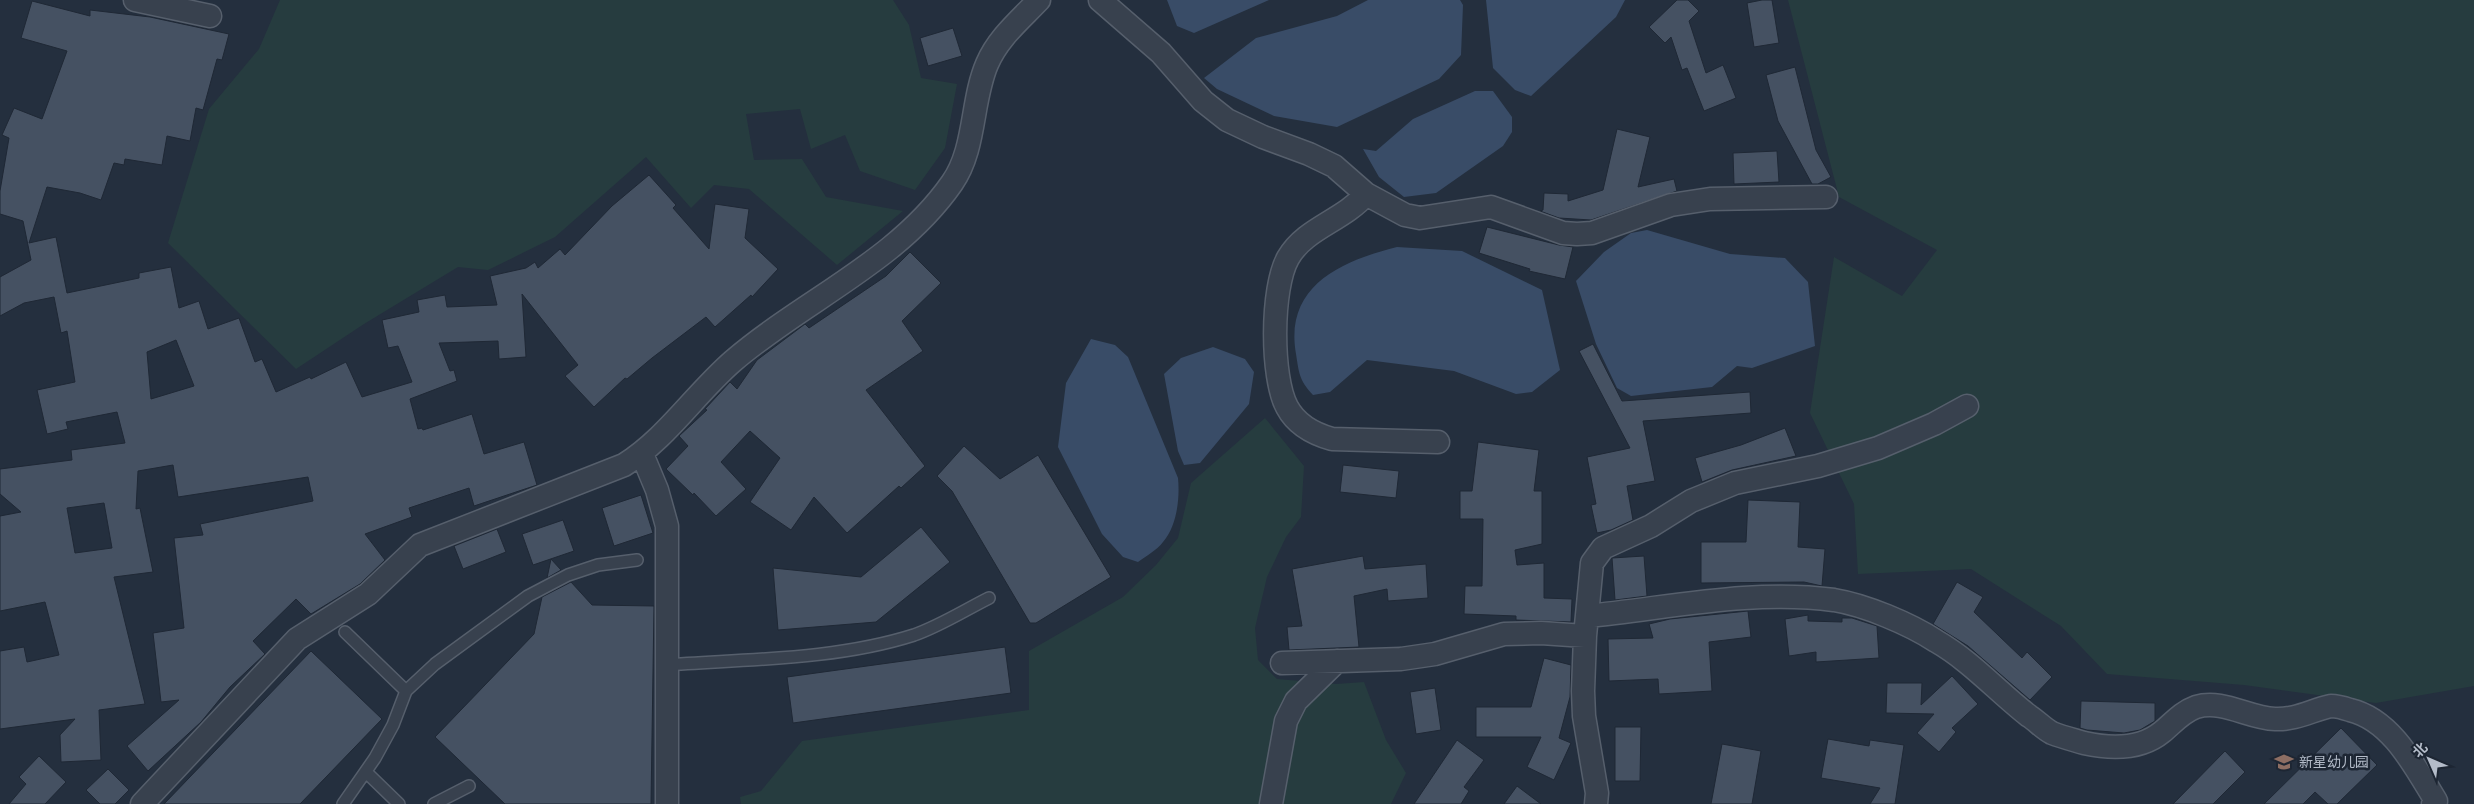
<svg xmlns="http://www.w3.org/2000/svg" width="2474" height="804" font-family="'Titillium Web','Noto Sans SC',sans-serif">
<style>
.green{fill:#263c3f}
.water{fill:#394c67}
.building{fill:#455162;stroke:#1f2835;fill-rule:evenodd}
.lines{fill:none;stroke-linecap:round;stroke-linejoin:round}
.lane-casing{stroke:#565f6c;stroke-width:14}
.street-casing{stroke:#565f6c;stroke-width:25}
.lane{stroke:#38414e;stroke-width:11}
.street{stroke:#38414e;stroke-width:22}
.labels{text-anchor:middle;stroke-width:5;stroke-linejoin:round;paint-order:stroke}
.poi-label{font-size:14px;fill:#b4bcc9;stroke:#1d2633;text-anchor:start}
</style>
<rect width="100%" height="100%" fill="#242f3e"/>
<path class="green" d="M280,0H893L909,25L921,78L957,84L945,148L915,190L860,171L845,135L811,149L800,109L746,114L754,160L802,159L826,197L903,211L837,265L749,189L714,185L691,208L646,157L555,237L488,270L458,267L364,324L296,369L168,243L209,109L259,49Z
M1788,0H2474V686L2376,703L2244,685L2107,674L2061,626L1971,569L1858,574L1854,504L1810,413L1834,257L1902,296L1937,250L1839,197Z
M1265,418L1304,466L1301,517L1286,537L1267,577L1255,628L1258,660L1277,679L1336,684L1364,682L1386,740L1406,773L1391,804H741L740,797L761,791L802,741L1029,710V651L1123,597L1156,565L1178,538L1191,483Z"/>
<path class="water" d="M1167,0H1269L1194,33L1177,26Z
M1368,0H1460L1463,5L1461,55L1439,79L1337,127L1274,116L1217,89L1204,78L1256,38L1337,16Z
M1486,0H1625L1616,17L1531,96L1515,90L1493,68Z
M1475,91H1493L1512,117V132L1503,146L1436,193L1404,197L1379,177L1363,149L1376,151L1413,119Z
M1647,230L1730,254L1785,258L1808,282L1815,346L1752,368L1737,366L1712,387L1631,396L1617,388L1596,344L1576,281L1604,252L1631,233Z
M1397,247L1462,251L1542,290L1560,370L1532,392L1516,394L1454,371L1367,360L1330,392L1313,395C1299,380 1299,373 1296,354C1284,286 1341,261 1397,247Z
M1091,339L1115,345L1128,357L1178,478C1180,498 1177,526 1163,542C1157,550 1146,556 1138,562L1123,557L1102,534L1058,447L1066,383Z
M1213,347L1245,359L1254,372L1249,404L1200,463L1184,465L1178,451L1164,374L1181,358Z"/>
<path class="building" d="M1677,0H1688L1699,11L1689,21L1706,73L1723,65L1736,98L1704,111L1687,68L1682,70L1671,37L1665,43L1649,27Z
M1762,0H1772L1779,43L1754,47L1747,3Z
M32,1L90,16V10L150,17L229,34L222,60L217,59L203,110L196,108L190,141L167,136L162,165L125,159L124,165L114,163L101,200L80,193L47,187L29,243L56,237L67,293L139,278V273L171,267L179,308L199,301L208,329L239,318L255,362L262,359L276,392L310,377L311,379L346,362L362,397L412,382L398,346L388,348L382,320L419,312L417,300L445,295L447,307L497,305L490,276L526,268L535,262L538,268L560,249L565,255L612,206L649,175L676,205L673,208L709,249L715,204L749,209L745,238L778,269L752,297L751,295L715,327L706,317L652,358L627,379L625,378L594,407L565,376L578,365L522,294L526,357L499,359L498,341L439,343L450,371L454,370L457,381L410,399L418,429L422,428L423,430L472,414L484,454L524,442L537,485L474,506L469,488L409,508L412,517L365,534L385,560L360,584L311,614L296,599L253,641L265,654L230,687L201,722L148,771L127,746L179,700L161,702L153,633L184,628L174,538L203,535L200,524L313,501L308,477L178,497L173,465L138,471L136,509L140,508L153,572L114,577L145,704L99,710L101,760L61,762L60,735L75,719L0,729V651L24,647L27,662L59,655L45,602L0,611V516L21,512L0,494V469L72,460L71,450L125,443L117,412L66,422L68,429L47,434L37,390L75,382L67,331L61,333L54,297L24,303L0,316V277L31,260L23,221L0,214V191L9,138L2,135L14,108L42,119L67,51L21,38ZM176,340L194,386L151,399L147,352ZM104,503L112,548L75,553L67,508Z
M953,28L962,56L928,66L920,38Z
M1795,67L1816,150L1831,177L1818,184H1812L1778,121L1766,75Z
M1617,129L1650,137L1638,187L1674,179L1677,191L1591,220L1559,218L1540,211L1543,210L1544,193L1568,194V201L1603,190Z
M1777,151L1779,182L1734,184L1733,153Z
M1487,227L1559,245L1573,247L1565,279L1529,271L1530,269L1479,253Z
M910,252L941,283L902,321L923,351L866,390L925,466L901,488L899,486L847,533L814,497L791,530L750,502L780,458L750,431L721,462L746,489L716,516L694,493L693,495L666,469L688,446L679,436L707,410L705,409L730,382L737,389L757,360L805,324L809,328L886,276Z
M1593,344L1622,401L1750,392L1751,413L1643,421L1655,481L1627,486L1633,520L1611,530L1597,533L1591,505L1596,504L1587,457L1630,448L1579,351Z
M1785,428L1796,456L1732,470L1702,482L1695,458L1741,445Z
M1478,442L1539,450L1534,491H1542V544L1515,550L1517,565L1544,563V598L1572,599L1571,622L1516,620V616L1464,614L1465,586H1482L1483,519H1460V491H1472Z
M964,446L1000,479L1038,455L1111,577L1036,623H1030L952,491L937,476Z
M1343,465L1399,471L1396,498L1340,492Z
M641,495L653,533L614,546L602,508Z
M1748,500L1800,502L1798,547L1825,549L1822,586L1804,582L1701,583V542H1746Z
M563,520L574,551L533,565L522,534Z
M921,527L950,562L876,622L778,630L773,568L861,577Z
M497,529L506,552L463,569L454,546Z
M1363,556L1365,569L1426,564L1428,598L1388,601L1387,589L1354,596L1359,647L1289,650L1287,627L1302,626L1292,569Z
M1644,556L1647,596L1615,600L1612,558Z
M551,559L561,570L547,578Z
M571,582L592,605L654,606L651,804H505L435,737L534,634L542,597Z
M1957,582L1983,597L1974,612L2022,658L2027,652L2052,677L2030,700L1968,646L1933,624Z
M1748,611L1751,637L1709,642L1712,691L1659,694L1658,679L1609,681L1608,639L1653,638L1649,624L1670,619Z
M1808,615V621L1842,622V618H1852L1877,626L1879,658L1816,662V652L1789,656L1785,619Z
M1005,647L1011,693L793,723L787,677Z
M311,651L382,719L300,804H164Z
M1544,658L1571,665L1570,697L1559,738L1571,743L1554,780L1527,767L1541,737H1476V707H1531Z
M1952,676L1978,704L1952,728L1956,732L1939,752L1917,733L1934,714L1886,713L1887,683H1922L1921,705Z
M1435,688L1441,730L1416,734L1410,692Z
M2081,701L2155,703V721L2140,730L2124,733L2087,730L2080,728Z
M1615,727H1641L1640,781H1615Z
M2341,728L2377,765L2337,804H2328L2315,792L2303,804H2264Z
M1828,739L1869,746L1870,740L1904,745L1895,804H1870L1880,788L1821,778Z
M1457,740L1484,760L1464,787L1469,791L1461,804H1414Z
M1722,744L1761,751L1752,804H1711Z
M2225,751L2245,772L2213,804H2173Z
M39,756L66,782L45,804H9L26,784L19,777Z
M108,769L129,790L115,804H100L86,790Z
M1517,786L1541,804H1504Z"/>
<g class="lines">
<g class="lane-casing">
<path id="lane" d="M345,632L406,691
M665,665C746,659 836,660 914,635C940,626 965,610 989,598
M366,772L399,804
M343,804L375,758L393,725L406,691L435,664L528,596L568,575L598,565L637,560
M434,804L469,786"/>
</g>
<g class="street-casing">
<path id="street" d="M135,0L210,16
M1100,0L1161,53L1203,101L1227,120L1263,137L1309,154L1334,166L1366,194L1405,215L1420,218L1491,207L1563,233L1577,234L1592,233L1671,205L1710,199L1826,197
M1366,194C1343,221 1305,228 1288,258C1271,288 1271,378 1287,407C1296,424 1314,434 1332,439L1438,442
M642,454L657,490L667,526V804
M1587,616C1669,608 1752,589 1834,600C1865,605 1910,624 1936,641C1971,661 1998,692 2029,716C2037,721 2044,729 2052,733C2062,737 2074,740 2084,743C2111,749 2140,750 2162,732C2173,723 2182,712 2196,707C2223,699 2248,718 2275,719C2296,720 2312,710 2331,706C2337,706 2344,708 2350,710C2392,720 2415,767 2436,801L2433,804
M1282,663L1401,659L1435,654L1504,634L1541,633L1585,636
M142,804L297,639L368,594L420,545L624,465C666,439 695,394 733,361C804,300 897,262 952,183C976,149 971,101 987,64C998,38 1020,20 1039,0
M1271,804L1286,721L1296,701L1337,661
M1596,804L1597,793L1584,716L1583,691L1585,636L1592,563L1603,548L1651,526L1691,501L1735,483L1818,466L1878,448L1934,424L1967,406"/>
</g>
<use href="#lane" class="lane"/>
<use href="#street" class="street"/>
</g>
<defs>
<g id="school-bare" transform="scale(1.5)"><path d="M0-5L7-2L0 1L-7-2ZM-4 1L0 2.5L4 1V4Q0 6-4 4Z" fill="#8d6e63" stroke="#1d2633" stroke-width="2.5" paint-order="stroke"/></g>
</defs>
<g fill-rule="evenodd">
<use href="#school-bare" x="2284" y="762"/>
</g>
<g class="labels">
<g class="poi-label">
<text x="2299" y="767">新星幼儿园</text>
</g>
</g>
<g transform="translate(2429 759) rotate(315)" stroke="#1d2633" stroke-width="4" paint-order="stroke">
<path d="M0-4L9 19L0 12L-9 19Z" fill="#b4bcc9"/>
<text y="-8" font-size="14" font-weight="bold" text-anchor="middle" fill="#b4bcc9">北</text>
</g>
</svg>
